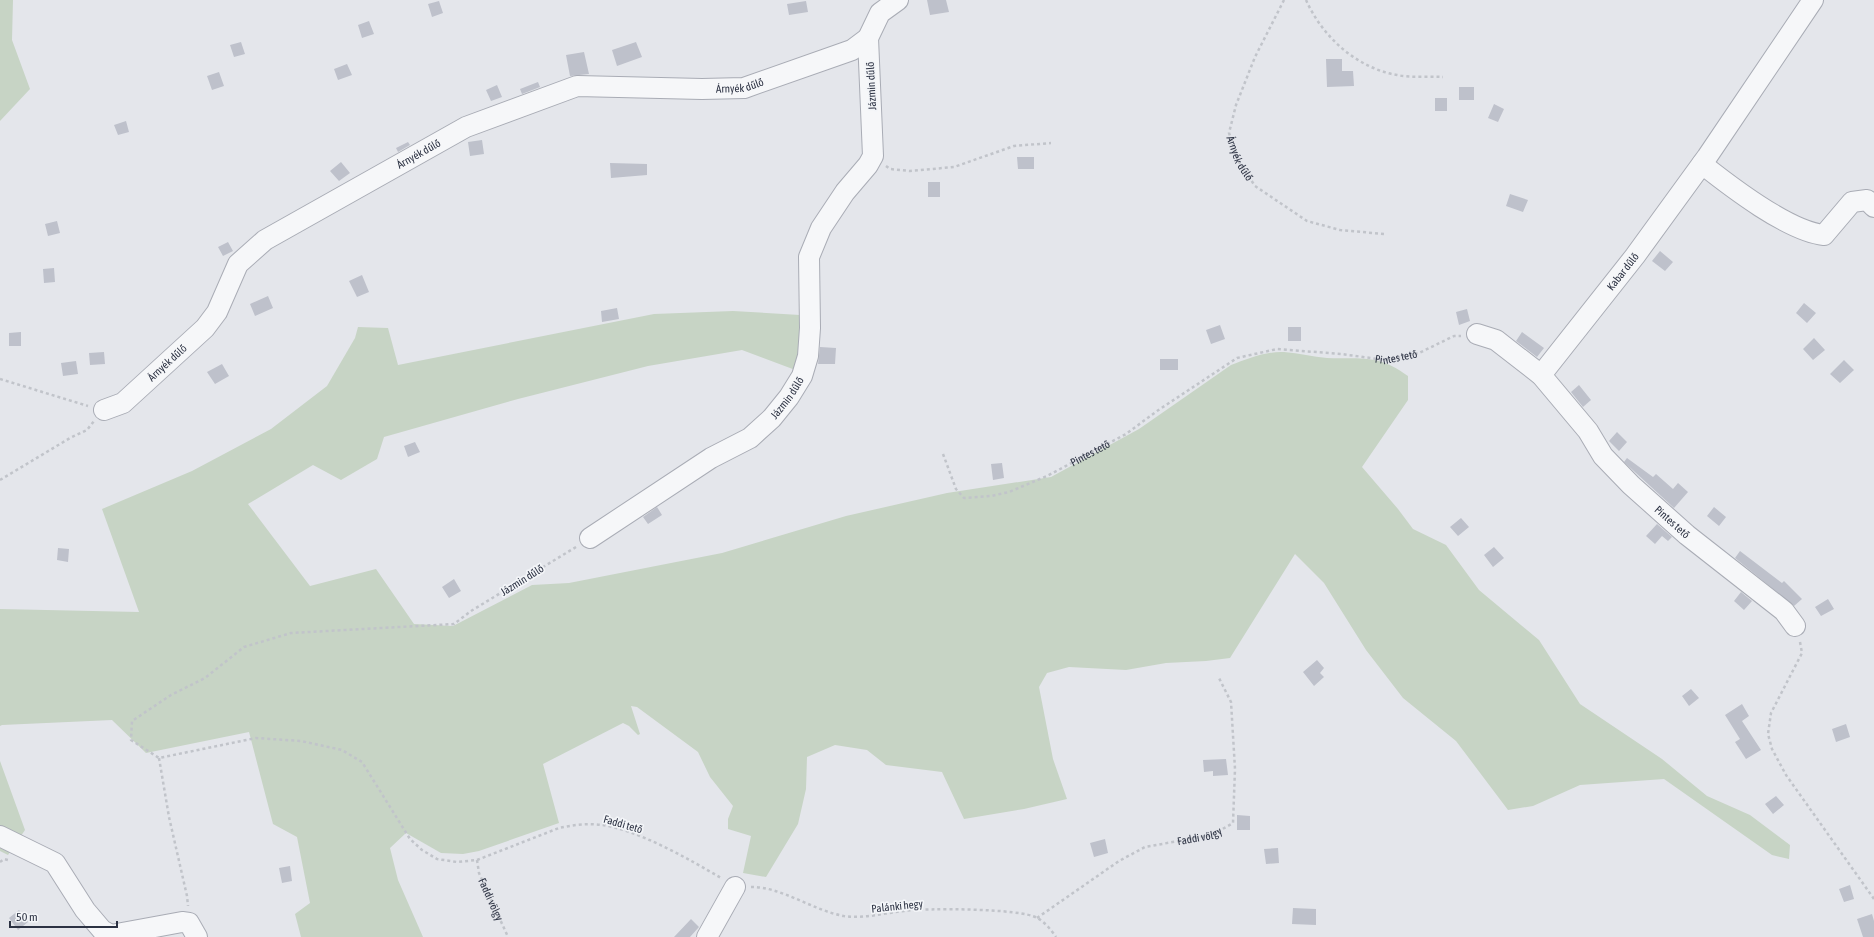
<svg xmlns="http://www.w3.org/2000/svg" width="1874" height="937" font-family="'Asap Condensed',sans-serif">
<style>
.green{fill:#c7d4c5}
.building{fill:#bec1cb}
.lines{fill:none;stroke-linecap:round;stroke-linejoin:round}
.minor-casing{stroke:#a9acb5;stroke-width:22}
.path{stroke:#c1c4ca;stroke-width:2.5;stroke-dasharray:3 3;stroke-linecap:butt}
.minor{stroke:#f6f7f9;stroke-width:20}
.labels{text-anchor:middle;stroke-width:3.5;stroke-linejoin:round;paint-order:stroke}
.street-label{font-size:11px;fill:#2c3243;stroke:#f3f5f8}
</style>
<rect width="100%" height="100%" fill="#e4e6eb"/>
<path class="green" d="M0,0H13L12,40L30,89L0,121Z
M733,311L800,315L803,341L798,371L742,350L648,366L518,399L384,437L377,459L341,480L313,465L248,504L310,586L376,569L414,624L453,626L532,585L569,583L722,553L846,516L947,493L1051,477L1139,429L1231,365C1247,359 1267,351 1284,352C1299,353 1313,357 1327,358C1361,359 1379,354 1408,376V400L1362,467L1398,509L1413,529L1446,545L1479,590L1539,640L1580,704L1662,759L1707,796L1750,815L1790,845L1789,859L1772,855L1664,779L1580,785L1533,806L1508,810L1456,741L1403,698L1366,650L1324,583L1295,554L1230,658L1206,661L1166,663L1126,670L1069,667L1047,673L1039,687L1053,759L1067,799L1024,809L964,819L942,772L886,765L867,750L835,745L807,757L806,789L798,824L766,877L743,873L751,836L728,829V819L733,806L710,777L698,752L637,707L631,706L640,734L638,735L629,726L623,723L543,764L559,823L479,851L463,854L441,853L406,833L390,848L398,880L423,937H301L295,914L310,903L297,837L273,824L249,732L146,753L112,720L2,725L0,726V609L139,612L102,509L192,471L271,429L327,386L355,338L358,327L388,328L398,365L654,314Z
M0,761L25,830L8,855L0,851Z"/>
<path class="building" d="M927,0H946L949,12L930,15Z
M439,1L443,13L432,17L428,4Z
M806,1L808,12L789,15L787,4Z
M369,21L374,34L362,38L358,25Z
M241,42L245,54L234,57L230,45Z
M636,42L642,57L617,66L612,50Z
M584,52L589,74L570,76L566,55Z
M1326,59H1342V71H1353L1354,86L1327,87Z
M347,64L352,75L338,80L334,69Z
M219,72L224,86L212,90L207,76Z
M538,82L540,87L522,94L520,89Z
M497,85L502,97L491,101L486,90Z
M1459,87H1474V100H1459Z
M1435,98H1447V111H1435Z
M1494,104L1504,109L1498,122L1488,118Z
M126,121L129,132L118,135L114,125Z
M482,140L484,154L470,156L468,142Z
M408,142L410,145L398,152L396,148Z
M1017,157H1034V169H1018Z
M341,162L350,173L339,181L330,171Z
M610,163L647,164V175L611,178Z
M928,182H940V197H928Z
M1510,194L1528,200L1523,212L1506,206Z
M57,221L60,233L48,236L45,224Z
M228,242L233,251L223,256L218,247Z
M1660,251L1673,262L1665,271L1652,261Z
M54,268L55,282L44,283L43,269Z
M362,275L369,292L357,297L349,281Z
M268,296L273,308L255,316L250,304Z
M1804,303L1816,313L1807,323L1796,313Z
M617,308L619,319L602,322L601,311Z
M1467,309L1470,321L1459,325L1456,312Z
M1220,325L1225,339L1211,344L1206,330Z
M1288,327H1301V341H1288Z
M21,332V346H9V333Z
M1522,332L1544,348L1537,357L1516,341Z
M1814,338L1825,350L1813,360L1803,349Z
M820,347L836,348L835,364H818Z
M104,352L105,364L90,365L89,353Z
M1160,359H1178V370H1160Z
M1844,360L1854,370L1840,383L1830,374Z
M76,361L78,374L63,376L61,363Z
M222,364L229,376L215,384L207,372Z
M1579,385L1591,400L1583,407L1571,392Z
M1617,432L1627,442L1619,451L1609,441Z
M415,442L420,452L408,457L404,446Z
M1627,458L1653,477L1656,474L1673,489L1678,483L1688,492L1674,508L1624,462Z
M1002,463L1004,478L993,480L991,464Z
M657,507L662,515L648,524L643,517Z
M1714,507L1726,517L1719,526L1707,516Z
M1461,518L1469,527L1458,536L1450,527Z
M1657,524L1672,537L1668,541L1662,536L1655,544L1646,536Z
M1494,547L1504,558L1493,567L1484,555Z
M58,548L69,549L68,562L57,560Z
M1740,551L1782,583L1784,581L1802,599L1794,606L1735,558Z
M454,579L461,591L449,598L442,587Z
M1741,592L1752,601L1744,610L1734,601Z
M1828,599L1834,609L1821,616L1815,607Z
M1317,660L1324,668L1320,673L1324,677L1314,686L1303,672Z
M1691,689L1699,698L1689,706L1682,696Z
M1742,704L1749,716L1742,721L1761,750L1746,759L1735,742L1740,739L1725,715Z
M1846,724L1850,737L1836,742L1832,729Z
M1226,759L1228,775L1213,776V771L1204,772L1203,760Z
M1776,796L1784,805L1773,814L1765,804Z
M1237,815L1250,816V830H1237Z
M1105,839L1108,853L1094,857L1090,843Z
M1278,848L1279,863L1266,864L1264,849Z
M290,866L292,881L282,883L279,868Z
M1850,885L1854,899L1844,902L1839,889Z
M1293,908L1316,909V925L1292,924Z
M19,910L28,922L18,930L9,918Z
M1872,914L1874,921V937H1863L1857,919Z
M691,919L699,927L690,937H674Z"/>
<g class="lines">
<g class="minor-casing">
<g id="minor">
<path d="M1702,164C1731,187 1788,231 1824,235L1852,202L1867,200L1874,207"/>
<path id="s5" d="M1477,334L1496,340L1541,375L1588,431L1603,456L1631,485L1687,535L1784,611L1795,626"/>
<path id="s6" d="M1541,375L1635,256L1707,157L1813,0"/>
<path id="s7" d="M104,410L123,403L205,328L217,312L238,264L265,240L466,127L577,86L702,89L744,88L852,50L868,38L880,13L898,0"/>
<path id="s8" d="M590,538L711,458L750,438L772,418L789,397L802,376L808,356L810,328L809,257L821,228L845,192L868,165L873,156L868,38"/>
<path d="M0,836L55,863L85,910L102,930L111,935L182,922L189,923L197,937"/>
<path d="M707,937L735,887"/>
</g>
</g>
<g class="path">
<path id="s1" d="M1284,0L1255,57L1236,105L1229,133L1239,162L1255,186L1307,221L1340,230L1384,234"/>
<path d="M1306,0C1322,36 1356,68 1397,75C1411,78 1428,76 1443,77"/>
<path d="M886,166L890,169L910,171L954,167L1014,146L1051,143"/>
<path d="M0,379L88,406"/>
<path id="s2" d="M943,454L956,489L964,498L991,496L1009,492L1047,476L1126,434L1157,411L1237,358L1277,349L1341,354L1385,360L1419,353L1454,336H1461"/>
<path d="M0,480L70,438L87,430L94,421"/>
<path d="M576,547L471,611L454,624L291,633L244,647L205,678L171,695L132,721L131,740L159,758L256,738L301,741L342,750L362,762L410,839L422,850L437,859L457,862L477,860L559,828C572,825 588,823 602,825C638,830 689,859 721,878"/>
<path d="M1800,642L1802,653L1771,713L1768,734L1772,749L1786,775L1874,899"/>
<path d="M159,758L169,817L187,896L188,906"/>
<path id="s3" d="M477,860L479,873L508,937"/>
<path d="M0,862L4,859L8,860"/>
<path d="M751,887C780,886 814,911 844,916C864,919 884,913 904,911C925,908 1021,908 1037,918C1044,921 1052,931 1056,937"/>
<path id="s4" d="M1037,918L1119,861L1145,847L1212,835L1233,823L1235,769L1231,702L1219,678"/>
</g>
<use href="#minor" class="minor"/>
</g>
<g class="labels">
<g class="street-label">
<text dy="4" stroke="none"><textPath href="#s7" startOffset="752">Árnyék dűlő</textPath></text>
<text transform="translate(871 86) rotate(-93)" y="4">Jázmin dűlő</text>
<text dy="4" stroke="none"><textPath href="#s7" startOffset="416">Árnyék dűlő</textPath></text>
<text dy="4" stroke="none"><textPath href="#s1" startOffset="172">Árnyék dűlő</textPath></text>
<text dy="4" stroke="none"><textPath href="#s6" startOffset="132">Kabar dűlő</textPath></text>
<text dy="4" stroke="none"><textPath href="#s2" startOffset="521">Pintes tető</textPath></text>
<text dy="4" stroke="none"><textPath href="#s7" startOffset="80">Árnyék dűlő</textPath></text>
<text dy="4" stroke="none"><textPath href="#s8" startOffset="244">Jázmin dűlő</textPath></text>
<text dy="4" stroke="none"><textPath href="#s2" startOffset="185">Pintes tető</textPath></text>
<text dy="4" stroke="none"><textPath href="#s5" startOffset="275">Pintes tető</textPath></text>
<text transform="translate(522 580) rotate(-32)" y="4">Jázmin dűlő</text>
<text transform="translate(623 824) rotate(16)" y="4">Faddi tető</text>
<text dy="4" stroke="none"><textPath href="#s4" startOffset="185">Faddi völgy</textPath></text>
<text dy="4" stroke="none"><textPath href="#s3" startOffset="42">Faddi völgy</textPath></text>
<text transform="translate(897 906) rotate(-6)" y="4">Palánki hegy</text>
</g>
</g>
<path d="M10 921v6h107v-6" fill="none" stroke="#2c3243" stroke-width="2"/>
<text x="16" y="921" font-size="12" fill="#2c3243" stroke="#f3f5f8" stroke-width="3" paint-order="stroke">50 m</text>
</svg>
